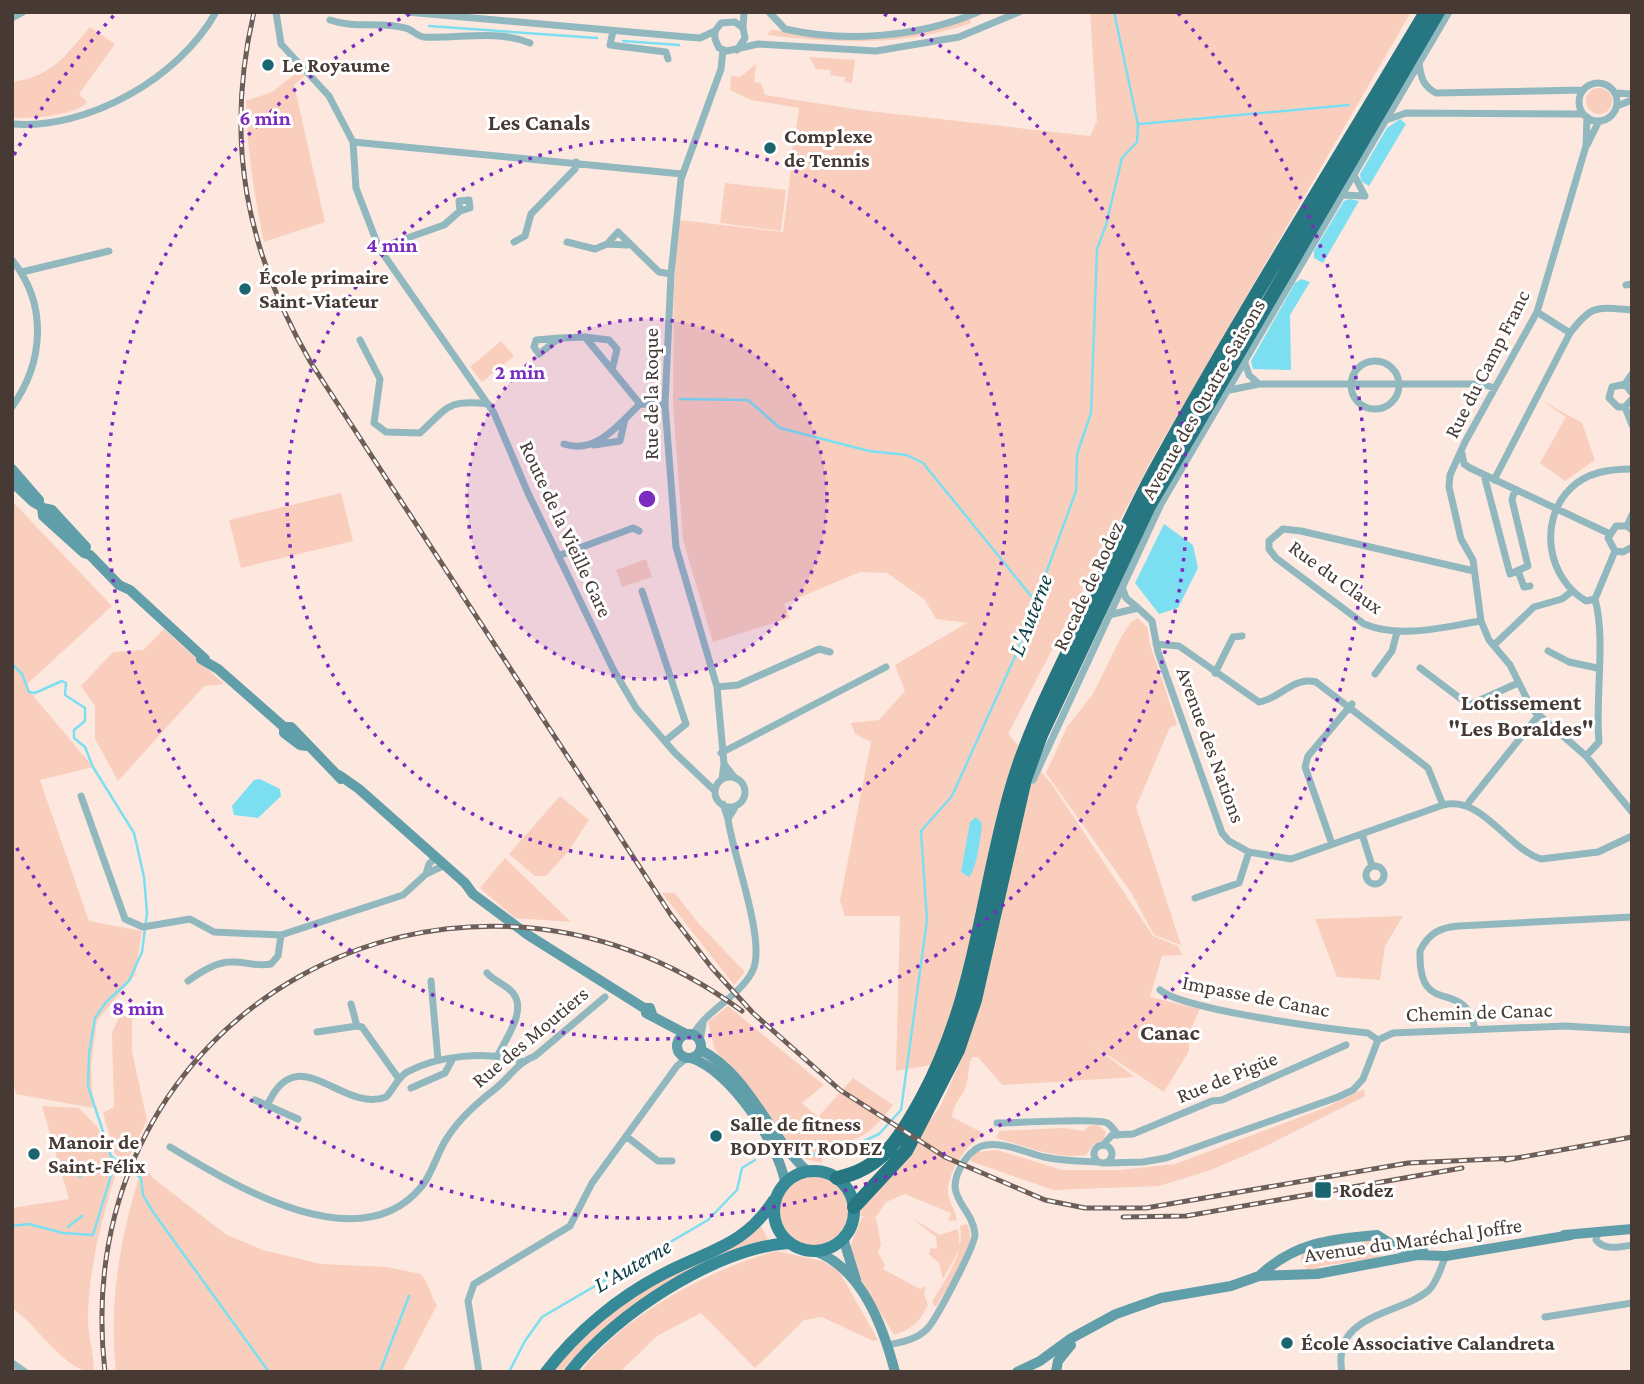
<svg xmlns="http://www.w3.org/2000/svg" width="1644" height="1384" font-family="'Crimson Pro',serif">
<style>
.green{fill:#f9cebc}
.water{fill:#7bdff1}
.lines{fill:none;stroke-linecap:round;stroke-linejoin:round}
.stream{stroke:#7bdff1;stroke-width:2.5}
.street{stroke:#91b8bf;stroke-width:7}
.secondary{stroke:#609ea9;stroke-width:10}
.primary{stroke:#368a98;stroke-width:12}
.highway{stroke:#277783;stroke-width:14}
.rail-casing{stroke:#6d5f58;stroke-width:5}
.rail{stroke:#fff;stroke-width:2.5;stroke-dasharray:8;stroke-linecap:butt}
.ring{fill:none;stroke:#7b2cbf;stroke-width:3.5;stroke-dasharray:3.5 7}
.poi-dot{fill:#1a6570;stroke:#fff;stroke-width:2.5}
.labels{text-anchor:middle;stroke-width:6;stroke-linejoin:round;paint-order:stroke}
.poi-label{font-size:21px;font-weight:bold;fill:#473a34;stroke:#fff;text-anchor:start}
.street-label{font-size:21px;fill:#473a34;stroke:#fff}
.neighbourhood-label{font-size:23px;font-weight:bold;fill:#473a34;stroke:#fff}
.water-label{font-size:23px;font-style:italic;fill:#0b3b43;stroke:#fff}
.centre{fill:#7b2cbf;stroke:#fff;stroke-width:3.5}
.ring-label{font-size:21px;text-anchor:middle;font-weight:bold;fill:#7b2cbf;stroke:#fff;stroke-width:6;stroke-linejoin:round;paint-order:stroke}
</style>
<rect width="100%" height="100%" fill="#fde8df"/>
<path class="green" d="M1090,12H1411L1151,461L1008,734L1051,783L1153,936L1178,946L1182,955L1162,956L1150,997L1200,1009L1189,1034V1051L1164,1092L1091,1044L1135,1077L1002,1085L978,1057H972C968,1067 969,1076 966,1086C962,1099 955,1099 952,1117L985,1134C967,1143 951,1167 948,1188C947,1199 955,1209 957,1220L948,1221L951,1213L905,1194L886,1202L876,1217L859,1216L863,1205L940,1107L961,1060L896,1071L900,916H845L840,901L871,742L855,734L851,723L879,720L905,691L895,665L967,623L936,619L924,599L887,573L860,572L784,604L790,618L713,642L683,540L673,405L674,286L679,220L783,232L793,153H802L792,151L794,131H802L796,130L799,108L751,100L730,90L731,76L740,77L756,64L754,82L761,83L765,95L860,110L1090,136L1097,121Z
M970,19L971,23C903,47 837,43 767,35L771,30L879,38Z
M90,27L115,44L79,94L87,102C77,115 29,120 12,117V82C53,76 64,57 90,27Z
M809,57L855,60L852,83L844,82L845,77L830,75L831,70L816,69Z
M299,71L305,76L294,85L325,222L264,242C254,195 247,150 246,101L272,92Z
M1586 101a13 13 0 1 1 26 0a13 13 0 1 1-26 0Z
M725,183L786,190L781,231L720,223Z
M501,341L514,356L482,382L470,367Z
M1541,400L1582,423L1595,460L1565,481L1540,463L1566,417Z
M341,493L353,541L241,568L229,520Z
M12,501L112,606L25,686L93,767L40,780L89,921L142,931L135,975L97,1021L91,1065L93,1108L16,1094L12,1076Z
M646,559L652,577L622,587L616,570Z
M1138,618L1148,628L1149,641L1177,725L1170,727L1136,807L1181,945L1154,935L1132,894L1046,773L1067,727L1093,694L1121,637L1131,622Z
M164,629L224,684L204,686L118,781L95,739V706L81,686L113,652L143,650Z
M560,796L589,820L567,853L546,876H535L509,854Z
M505,858L571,922L515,918L480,888Z
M662,893H675L699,924L745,972L734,985Z
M1403,916L1385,946L1380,980L1337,977L1315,919Z
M137,1002L132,1021V1052L147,1120L126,1163L115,1154L103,1113L114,1107L112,1033L120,1015Z
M728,1006L824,1085L802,1103L818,1117L853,1078L893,1105C874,1131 855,1147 822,1143V1163L802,1158L715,1050L708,1022Z
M1364,1089L1365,1096L1262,1148L1208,1171L1159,1186L1053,1190L970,1161L975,1152L997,1150L1062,1170H1120L1175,1164L1327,1107Z
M42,1106L79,1108L98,1128L117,1170C102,1217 90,1264 88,1313C87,1333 94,1352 94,1372C64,1372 36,1323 12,1308V1208L69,1199Z
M1098,1125L1106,1132L1104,1140L1094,1144L1086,1155C1056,1160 1025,1146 996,1138L999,1131L1063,1128L1083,1131L1089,1126Z
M143,1165L154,1179L227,1235L263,1250L321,1264L387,1267L421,1274C430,1285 431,1298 437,1305L402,1372H116C108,1301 121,1232 143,1165Z
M778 1211a35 35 0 1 1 70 0a35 35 0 1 1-70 0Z
M867,1216L876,1218L881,1245L878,1252L885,1265L883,1269L920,1289L926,1286L924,1294L928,1305C919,1323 913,1328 894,1335C880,1309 854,1281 851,1250C850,1241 858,1228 862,1218Z
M913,1219L940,1235L958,1229L960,1248L943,1279L939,1263L929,1254L931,1248L937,1249L936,1237Z
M967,1224C981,1247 947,1286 936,1307L932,1302C946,1277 965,1255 960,1226Z
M761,1226L768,1239C686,1273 620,1304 561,1372H552C581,1340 612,1309 648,1287C684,1265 731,1257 761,1226Z
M1371,1238L1381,1247L1380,1258L1320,1266L1316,1271L1308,1270L1301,1262V1255L1308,1248L1313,1251L1354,1245Z
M776,1251L822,1261L839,1271L878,1340L873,1341L822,1317L804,1320L755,1368L701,1313L657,1336L620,1372H580C624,1315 708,1270 776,1251Z"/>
<path class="water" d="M1400,119L1406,124L1369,186L1361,181L1360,174L1387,128Z
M1350,199L1359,201L1323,263L1314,258V251L1344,201Z
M1301,279L1310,282L1290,315L1291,370L1253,369L1251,361L1295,283Z
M1164,524L1193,545L1198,568L1178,608L1159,614L1135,583Z
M260,779L280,789L281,796L258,818L234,815L232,806L254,780Z
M976,817L982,823C981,835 977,869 969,877L961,872L970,822Z"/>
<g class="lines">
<path class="stream" d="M429,26L597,38
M623,41L679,45
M1140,124L1349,105
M680,399L748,400L780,428L869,451L907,455L923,463L1036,602
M12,664L22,674L29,692L35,693L62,681L66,683L65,695L85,708V721L74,730V738L85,747L93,767L134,833L144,877L147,913L142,952L129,981L106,1002L95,1018L89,1054L88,1086L111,1156L141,1178L143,1195L153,1212L269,1372
M814,1154L847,1149L879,1134L901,1110L927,920L921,831L952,796L1018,650L1076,491L1077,454L1091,413L1097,249L1106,225L1122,158L1137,142L1138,125L1114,12
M79,1173L80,1177
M12,1226L29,1224L63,1233L93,1235L115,1162
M68,1227L82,1216
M380,1372L409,1296
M509,1372L525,1341L542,1317L708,1220L737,1190L742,1168L755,1160"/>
<path class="street" d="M276,12L281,44L329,96L353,142L356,188L379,248L494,413L528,493L613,669L636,708L675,753L715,791
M407,12L687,37L700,38L715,31
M769,12L785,29C846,43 920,37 978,12
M12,18L23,12
M330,20C355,29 381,21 405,28C412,29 416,36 424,37C459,39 496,29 530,43
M743,28L744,12
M613,31L610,45L666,52L668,59
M723,50L721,69L681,179L671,274L665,405L676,547L717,687L724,764
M737,50L745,38L743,28L735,22L721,23L715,31V39L719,48L727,51L758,44L876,51L959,37L1019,12
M1419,63C1421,78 1423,86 1436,93L1583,90
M1579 102a19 19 0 1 1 38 0a19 19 0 1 1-38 0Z
M1615,93L1632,94
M1617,106L1632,100
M1587,117L1586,146L1537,312L1465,442L1450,475L1449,487L1461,539L1473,560L1481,621L1489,640L1510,665L1532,709L1586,756L1632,812
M1389,119L1406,113L1583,114
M12,124C88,130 179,78 216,12
M353,142L682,174
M1587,145L1599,121
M1342,195L1365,196L1354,175
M514,242L525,236L531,214L575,169L576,162
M567,242L595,249L607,244L618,232L659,272L671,274
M607,244L627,245
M379,248L444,225L460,211L470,208L469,200L459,201L460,211
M12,260C48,304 44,362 12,407
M22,272L109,251
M1626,285L1632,284
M1537,312L1570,333
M585,337L609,340L617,349L612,370
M559,338L536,340L534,347L539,354L559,338L585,337L640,404L665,405
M360,340L380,379L374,423L386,432L420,433C448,407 448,399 488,404
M1244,360L1249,375L1259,384
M1351 385a24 24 0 1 1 48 0a24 24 0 1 1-48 0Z
M1625,384L1632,374
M1225,391L1259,384H1481L1495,388
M1632,393L1625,384L1612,387L1609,398L1618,407H1625L1632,399
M1625,407L1632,425
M564,444C596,455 619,424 640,404
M594,445L620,441L625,419
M1462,454L1464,464L1470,468L1608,533
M1484,475L1510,574L1528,566L1512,500L1515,489
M1494,480L1570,333C1592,304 1597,307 1632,310
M1627,526L1632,515
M1632,530L1627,526H1616L1608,538L1615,551L1623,552L1632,547
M558,556L633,528L639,531
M1474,571L1301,531L1283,529L1269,541V549L1276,558L1364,624C1401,639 1443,627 1481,621
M1518,571L1524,587L1530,586
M642,591L686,724L665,741
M1595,599L1586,601C1548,579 1537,521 1571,488C1587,472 1610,469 1632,469
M1595,599L1615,551
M1138,608L1152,621L1158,652L1222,833L1229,841L1249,852L1291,859L1443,805C1482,795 1507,848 1541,859L1598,852L1632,836
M1109,615L1138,608L1126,598L1122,587
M1156,644L1179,646L1259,702C1280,699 1293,676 1316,682L1428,768L1443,805
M1494,645L1534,607L1562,599L1571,592
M1548,651L1569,662L1597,668
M1420,668L1469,705L1518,683
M1215,673L1233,637L1242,636
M1375,674L1392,651L1397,632
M717,687L738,685L819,649L830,652
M721,753L886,667
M1586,756L1599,742C1595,697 1606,639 1595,599
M715 792a15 15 0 1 1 30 0a15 15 0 1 1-30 0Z
M722,779L724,764L735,778
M1033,780L1161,504L1449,12
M81,796L125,919L143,927L190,919L214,932L281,935L403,895L426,874L429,864L436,857
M1469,802L1538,716
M723,804L728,819L736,806
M1362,834L1372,866
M1332,844L1305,767L1308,756L1352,704
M1366 875a9 9 0 1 1 18 0a9 9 0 1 1-18 0Z
M426,874L445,865
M1195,898L1239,883L1249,852
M487,973C494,981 507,985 513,993C527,1011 506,1038 498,1055
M188,981C199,973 216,962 230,962C244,961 256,967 271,964L278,956L281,935
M431,981L438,1060
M1160,990C1184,1010 1330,1029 1368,1033L1378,1040
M351,1004L357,1026L362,1027L399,1079
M1475,1029C1464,975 1418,1021 1420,951C1428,934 1440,927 1459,926L1632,917
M317,1032L357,1026
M693,1035C706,1010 739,997 752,972C768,944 732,853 728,819
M700,1041L703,1024
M411,1088L445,1073L452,1060
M255,1100L298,1119
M267,1106C297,1036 342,1114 386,1097C394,1089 397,1078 407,1072C439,1055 487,1051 521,1061
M997,1123C1014,1123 1099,1118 1107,1123C1111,1125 1115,1131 1118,1135
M626,1136L658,1161H672
M1094 1154a9 9 0 1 1 18 0a9 9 0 1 1-18 0Z
M1103,1145L1112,1135L1133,1134L1212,1101L1222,1100L1346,1045
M170,1147C233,1185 360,1263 422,1186C433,1172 437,1153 447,1138C460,1118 476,1104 495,1089C509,1078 518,1062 535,1056L605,997
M1107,1163L1143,1162L1166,1158L1338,1097L1353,1090L1363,1079L1378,1040L1393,1033L1565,1026L1632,1030
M1598,1231L1596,1240C1605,1251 1620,1247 1632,1245
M1545,1317L1632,1303
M888,1345C902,1342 916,1340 927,1329C936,1320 976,1244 975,1234C972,1204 939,1198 965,1160C970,1153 978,1146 986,1145C1004,1142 1027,1153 1044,1157C1062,1161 1080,1161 1098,1162
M12,1363L25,1372
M479,1372L468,1301L474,1284L570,1226L592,1183L677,1066L687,1058
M1342,1372C1331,1313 1399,1316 1429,1290C1437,1283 1441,1266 1446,1256"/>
<path class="secondary" d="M12,469L39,500V504
M12,482L33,502L42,507L43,516L84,553L90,555L119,585L130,590L205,659
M43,508L52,510L86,547
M201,659L218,669L284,727V733L300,745L307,746
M284,727H291L341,779
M339,775L359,789L465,883L473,894L528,935L644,1008H650L652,1014
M646,1013L686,1034
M677 1046a12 12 0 1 1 24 0a12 12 0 1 1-24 0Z
M701,1050C749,1075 768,1135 807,1171
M691,1058C730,1070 778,1143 785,1182
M1564,1235L1632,1229
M843,1238L856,1280
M815,1251C862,1269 883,1326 895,1372
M1259,1276C1294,1243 1330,1239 1377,1235L1396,1247L1423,1250
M1017,1372L1040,1361L1070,1339L1116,1314L1161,1298L1231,1286L1259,1276L1317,1274L1417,1255L1446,1256L1571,1235
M1056,1372L1058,1361L1071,1345"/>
<path class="primary" d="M774 1211a40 40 0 1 1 80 0a40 40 0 1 1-80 0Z
M546,1372C577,1331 620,1296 665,1273C712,1249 744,1246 774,1200
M570,1372C614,1315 716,1248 788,1243"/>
<path class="highway" d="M837,1178C882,1169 900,1138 921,1100C976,999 980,901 1010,794C1028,728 1062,666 1091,604C1112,560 1131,514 1154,472C1240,316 1335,165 1426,12
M854,1207L906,1151L958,1050L975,1000L1025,779L1041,735L1149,506L1438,12"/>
<g class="rail-casing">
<path id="rail" d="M254,12C224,140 246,251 311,363L671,915L712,968L753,1013L840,1090L945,1157L1045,1200L1085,1208H1146L1408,1163L1516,1158
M1506,1160L1632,1137
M1123,1217L1186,1216L1462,1168
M105,1372C63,1011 454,798 742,1011"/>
</g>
<use href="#rail" class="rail"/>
</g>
<circle cx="647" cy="499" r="180" fill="#7b2cbf" fill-opacity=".12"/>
<g class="ring">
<circle cx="647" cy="499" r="180"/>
<circle cx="647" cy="499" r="360"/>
<path d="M884 14A540 540 0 1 1 410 14"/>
<path d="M14 155A720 720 0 0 1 116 13M1178 13A720 720 0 1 1 14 843"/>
</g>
<g class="poi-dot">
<circle cx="268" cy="65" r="7"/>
<circle cx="770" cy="148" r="7"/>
<circle cx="245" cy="289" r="7"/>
<circle cx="716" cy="1136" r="7"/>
<circle cx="34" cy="1154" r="7"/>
<rect x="1314" y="1181" width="18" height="18" rx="3.5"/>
<circle cx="1287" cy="1343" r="7"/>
</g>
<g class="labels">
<g class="poi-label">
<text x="282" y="72">Le Royaume</text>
<text x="784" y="143">Complexe<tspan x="784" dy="24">de Tennis</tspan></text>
<text x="259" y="284">École primaire<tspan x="259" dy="24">Saint-Viateur</tspan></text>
<text x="730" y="1131">Salle de fitness<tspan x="730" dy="24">BODYFIT RODEZ</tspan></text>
<text x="48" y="1149">Manoir de<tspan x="48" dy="24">Saint-Félix</tspan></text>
<text x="1339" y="1197">Rodez</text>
<text x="1301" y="1350">École Associative Calandreta</text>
</g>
<g class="street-label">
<text transform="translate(1487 364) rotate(-63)" y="7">Rue du Camp Franc</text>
<text transform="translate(651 394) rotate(-90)" y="7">Rue de la Roque</text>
<text transform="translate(1203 399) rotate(-60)" y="7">Avenue des Quatre-Saisons</text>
<text transform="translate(566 529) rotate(65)" y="7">Route de la Vieille Gare</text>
<text transform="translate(1336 577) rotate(36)" y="7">Rue du Claux</text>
<text transform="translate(1088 586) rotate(-65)" y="7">Rocade de Rodez</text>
<text transform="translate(1211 745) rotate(70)" y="7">Avenue des Nations</text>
<text transform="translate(1256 996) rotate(11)" y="7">Impasse de Canac</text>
<text transform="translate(1479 1012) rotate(-2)" y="7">Chemin de Canac</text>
<text transform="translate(530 1037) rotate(-40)" y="7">Rue des Moutiers</text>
<text transform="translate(1227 1077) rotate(-22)" y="7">Rue de Pigüe</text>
<text transform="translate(1413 1240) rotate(-8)" y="7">Avenue du Maréchal Joffre</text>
</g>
<g class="neighbourhood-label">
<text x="539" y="130">Les Canals</text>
<text x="1521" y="710">Lotissement<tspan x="1521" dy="26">"Les Boraldes"</tspan></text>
<text x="1170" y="1040">Canac</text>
</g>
<g class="water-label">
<text transform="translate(1030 615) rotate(-69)" y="8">L'Auterne</text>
<text transform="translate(632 1265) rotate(-30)" y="8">L'Auterne</text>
</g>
</g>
<circle cx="647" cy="499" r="10" class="centre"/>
<g class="ring-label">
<text x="265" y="125">6 min</text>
<text x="392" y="252">4 min</text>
<text x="520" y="379">2 min</text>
<text x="138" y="1015">8 min</text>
</g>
<rect width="1644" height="1384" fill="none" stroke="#473a34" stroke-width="28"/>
</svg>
